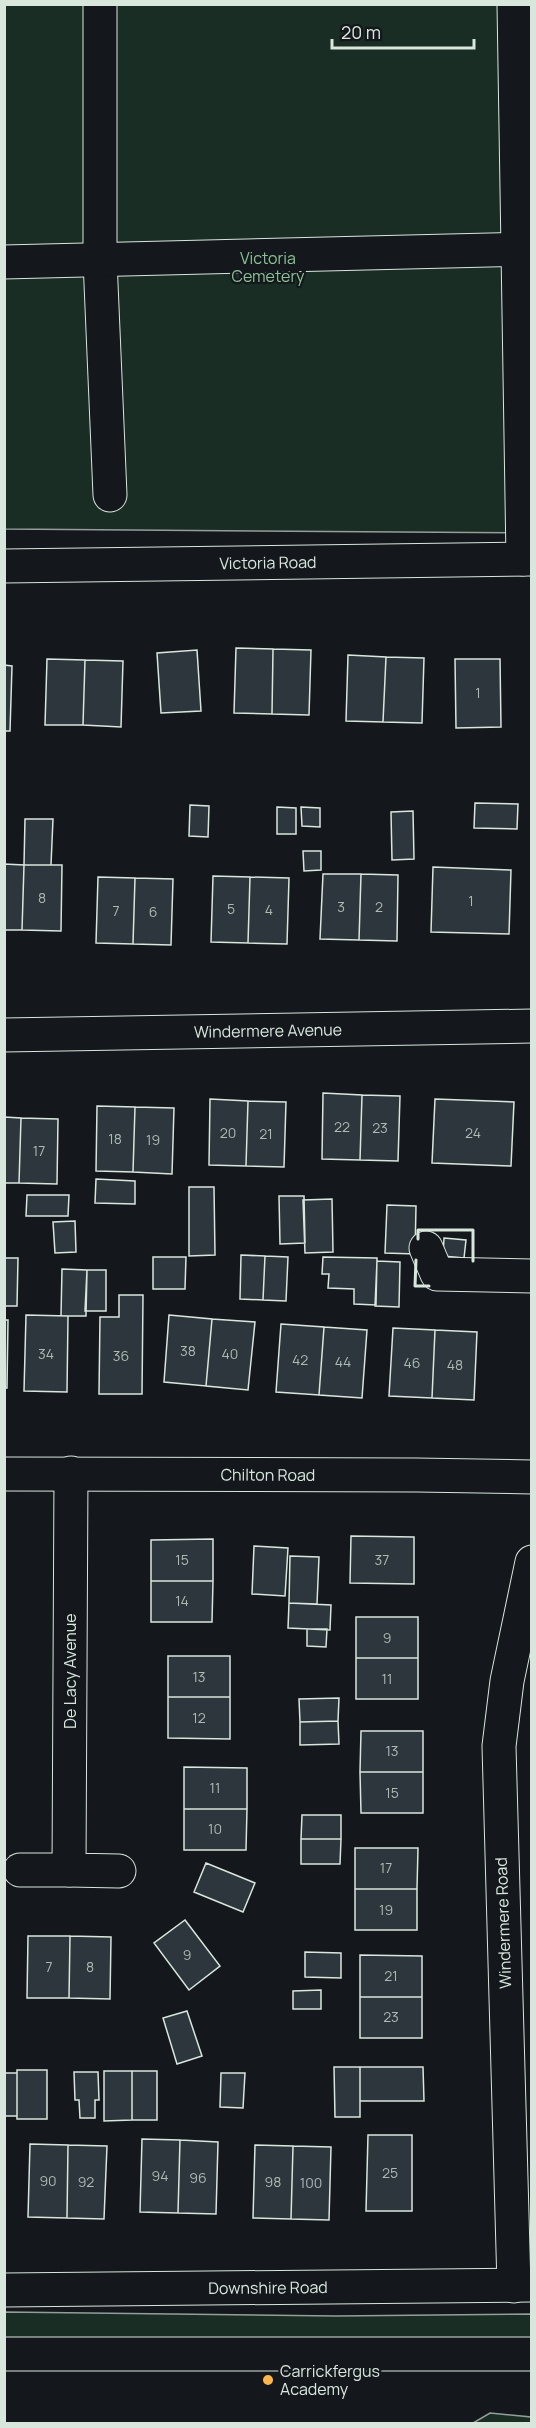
<svg xmlns="http://www.w3.org/2000/svg" width="536" height="2428" font-family="Manrope,sans-serif">
<style>
.green{fill:#1a2d24;stroke:#939e99;stroke-width:1.5}
.building{fill:#2c363c;stroke:#d8e6dc;stroke-width:1.5}
.lines{fill:none;stroke-linecap:round;stroke-linejoin:round}
.minor-casing{stroke:#d8e6dc;stroke-width:35}
.minor{stroke:#14181c;stroke-width:33}
.wall{stroke:#d8e6dc;stroke-width:3}
.poi-dot{fill:#ffb74d;stroke:#14181c;stroke-width:2}
.labels{text-anchor:middle;stroke-width:4.5;stroke-linejoin:round;paint-order:stroke}
.number-label{font-size:14px;fill:#adbab4}
.park-label{font-size:16px;fill:#8ac095;stroke:#14181c}
.street-label{font-size:16px;fill:#d8e6dc;stroke:#14181c}
.poi-label{font-size:16px;fill:#d8e6dc;stroke:#14181c;text-anchor:start}
</style>
<rect width="100%" height="100%" fill="#14181c"/>
<path class="green" d="M5,5H531V533L5,529Z
M5,2312L336,2316L531,2314V2348L5,2345Z
M490,2413L531,2417V2423H473Z"/>
<path class="building" d="M236,648L273,649L272,714L234,713Z
M273,649L311,650L309,715L272,714Z
M197,650L201,711L161,713L157,653Z
M348,655L386,657L383,722L346,721Z
M386,657L424,658L422,723L383,722Z
M47,659L85,660L83,725H45Z
M455,659H500L501,727L456,728Z
M85,660L123,661L121,727L83,725Z
M4,665L12,666L10,731H4Z
M475,803L518,804L517,829L474,828Z
M190,805L209,806L208,837L189,836Z
M277,807L296,808V834H277Z
M301,807L320,808V827L302,826Z
M413,811L414,859L392,860L391,812Z
M25,819H53L51,865H24Z
M303,851H321V870L304,871Z
M4,864L24,865L22,930H4Z
M24,865H62L61,931L22,930Z
M433,867L511,870L509,934L431,932Z
M323,874H361L359,940L320,939Z
M361,874L398,875L397,941L359,940Z
M213,876L250,877L248,943L211,942Z
M98,877L135,878L133,944L96,943Z
M250,877L289,878L287,944L248,943Z
M135,878L173,879L171,945L133,944Z
M323,1093L362,1095L360,1160L322,1159Z
M362,1095L400,1096L398,1161L360,1160Z
M210,1099L248,1101L246,1166L209,1165Z
M435,1099L514,1102L511,1166L432,1163Z
M248,1101L286,1102L284,1167L246,1166Z
M97,1106L135,1107L133,1172L96,1171Z
M135,1107L174,1108L172,1174L133,1172Z
M4,1117L21,1118L19,1183H4Z
M21,1118L58,1119L57,1184L19,1183Z
M96,1179L135,1181V1204L95,1203Z
M189,1187H214L215,1255L189,1256Z
M27,1195H69L68,1216H26Z
M279,1196H304L305,1243L280,1244Z
M332,1199L333,1252L305,1253L303,1200Z
M387,1205L416,1206L415,1254L385,1253Z
M75,1221L76,1252L55,1253L53,1222Z
M444,1238L466,1240L464,1258L443,1256Z
M241,1255L265,1256L263,1300L240,1299Z
M265,1256L288,1257L286,1301L263,1300Z
M153,1257H186L185,1289H153Z
M323,1257L377,1258L376,1305L354,1304V1289L328,1288L329,1274H322Z
M4,1258H18L17,1306H4Z
M377,1261L400,1262L399,1307L375,1306Z
M62,1269L87,1270L86,1316H61Z
M87,1270H106V1311H85Z
M119,1295H143L142,1394H99L100,1317H119Z
M26,1315L68,1316L67,1392L24,1391Z
M169,1315L212,1319L206,1386L164,1382Z
M212,1319L255,1322L248,1390L206,1386Z
M4,1320H8L7,1388H4Z
M281,1324L324,1327L319,1395L276,1392Z
M324,1327L367,1330L362,1398L319,1395Z
M393,1328L435,1330L432,1398L389,1396Z
M435,1330L477,1332L474,1400L432,1398Z
M351,1536L414,1537V1584L350,1583Z
M213,1539V1581H151V1540Z
M254,1546L288,1548L285,1596L252,1594Z
M290,1556L319,1557L317,1604L289,1603Z
M151,1581H213L212,1622H151Z
M289,1603L331,1605L330,1630L288,1628Z
M356,1617H418V1658H356Z
M307,1629H327L326,1647L307,1646Z
M168,1656H230V1697H168Z
M356,1658H418V1699H356Z
M168,1697H230V1739L168,1738Z
M339,1698L338,1721L300,1722L299,1699Z
M338,1721L339,1744L300,1745V1722Z
M361,1731H423V1772H360Z
M184,1767L247,1768V1809H184Z
M360,1772H423V1813H361Z
M184,1809H247L246,1850H184Z
M302,1815H341V1839H301Z
M301,1839H341L340,1864H301Z
M355,1848H418L417,1889H355Z
M206,1863L255,1883L243,1912L194,1892Z
M355,1889H417V1930H355Z
M185,1920L220,1966L189,1990L154,1943Z
M28,1936H70L69,1998H27Z
M70,1936L111,1937L110,1999L69,1998Z
M305,1952L341,1953V1978L305,1977Z
M360,1955L422,1956V1997H360Z
M321,1990V2009H293V1991Z
M360,1997H422V2038H360Z
M187,2011L202,2056L177,2064L163,2018Z
M334,2067H360V2117H335Z
M360,2067H423L424,2101H360Z
M17,2070H47V2119H17Z
M104,2071H132V2120L104,2121Z
M132,2071H157V2120H132Z
M74,2072H98L99,2100H95V2118H80L79,2100H75Z
M4,2073H17V2116H4Z
M221,2073H245L243,2108L220,2107Z
M368,2135H412V2211H366Z
M142,2139L180,2140L178,2213L140,2212Z
M180,2140L218,2142L216,2214L178,2213Z
M30,2144L68,2145L67,2218L28,2217Z
M68,2145L107,2146L104,2219L67,2218Z
M255,2145L293,2146L291,2219L253,2218Z
M293,2146L331,2147L329,2220L291,2219Z"/>
<g class="lines">
<g class="minor-casing">
<g id="minor">
<path d="M100,4V260L110,495"/>
<path d="M514,4L523,559"/>
<path d="M4,262L532,249"/>
<path id="s1" d="M4,566L532,559"/>
<path id="s2" d="M4,1035L532,1026"/>
<path d="M426,1248L437,1274L532,1276"/>
<path d="M71,1473L69,1870L119,1871"/>
<path id="s3" d="M4,1474L417,1475L532,1477"/>
<path d="M20,1870H69"/>
<path d="M514,2286L499,1746L507,1681L532,1562"/>
<path id="s4" d="M4,2290L532,2285"/>
<path d="M4,2354H532"/>
</g>
</g>
<use href="#minor" class="minor"/>
<path class="wall" d="M418,1239V1230H473V1261
M416,1260L415,1286H429"/>
</g>
<circle class="poi-dot" cx="268" cy="2380" r="6"/>
<g class="labels">
<g class="number-label">
<text x="478" y="698">1</text>
<text x="42" y="903">8</text>
<text x="471" y="906">1</text>
<text x="341" y="912">3</text>
<text x="379" y="912">2</text>
<text x="231" y="914">5</text>
<text x="269" y="915">4</text>
<text x="116" y="916">7</text>
<text x="153" y="917">6</text>
<text x="342" y="1132">22</text>
<text x="380" y="1133">23</text>
<text x="228" y="1138">20</text>
<text x="473" y="1138">24</text>
<text x="266" y="1139">21</text>
<text x="115" y="1144">18</text>
<text x="153" y="1145">19</text>
<text x="39" y="1156">17</text>
<text x="188" y="1356">38</text>
<text x="46" y="1359">34</text>
<text x="230" y="1359">40</text>
<text x="121" y="1361">36</text>
<text x="300" y="1365">42</text>
<text x="343" y="1367">44</text>
<text x="412" y="1368">46</text>
<text x="455" y="1370">48</text>
<text x="182" y="1565">15</text>
<text x="382" y="1565">37</text>
<text x="182" y="1606">14</text>
<text x="387" y="1643">9</text>
<text x="199" y="1682">13</text>
<text x="387" y="1684">11</text>
<text x="199" y="1723">12</text>
<text x="392" y="1756">13</text>
<text x="215" y="1793">11</text>
<text x="392" y="1798">15</text>
<text x="215" y="1834">10</text>
<text x="386" y="1873">17</text>
<text x="386" y="1915">19</text>
<text x="187" y="1960">9</text>
<text x="49" y="1972">7</text>
<text x="90" y="1972">8</text>
<text x="391" y="1981">21</text>
<text x="391" y="2022">23</text>
<text x="390" y="2178">25</text>
<text x="160" y="2181">94</text>
<text x="198" y="2183">96</text>
<text x="48" y="2186">90</text>
<text x="86" y="2187">92</text>
<text x="273" y="2187">98</text>
<text x="311" y="2188">100</text>
</g>
<g class="park-label">
<text x="268" y="264">Victoria<tspan x="268" dy="18">Cemetery</tspan></text>
</g>
<g class="street-label">
<text dy="6" stroke="none"><textPath href="#s1" startOffset="264">Victoria Road</textPath></text>
<text dy="6" stroke="none"><textPath href="#s2" startOffset="264">Windermere Avenue</textPath></text>
<text dy="6" stroke="none"><textPath href="#s3" startOffset="264">Chilton Road</textPath></text>
<text transform="translate(70 1671) rotate(-90)" y="6">De Lacy Avenue</text>
<text transform="translate(503 1923) rotate(-92)" y="6">Windermere Road</text>
<text dy="6" stroke="none"><textPath href="#s4" startOffset="264">Downshire Road</textPath></text>
</g>
<g class="poi-label">
<text x="280" y="2377">Carrickfergus<tspan x="280" dy="18">Academy</tspan></text>
</g>
</g>
<rect width="536" height="2428" fill="none" stroke="#d8e6dc" stroke-width="12"/>
<path d="M332 39v9h142v-9" fill="none" stroke="#d8e6dc" stroke-width="3"/>
<text x="341" y="39" font-size="18" fill="#d8e6dc" stroke="#14181c" stroke-width="4.5" paint-order="stroke">20 m</text>
</svg>
